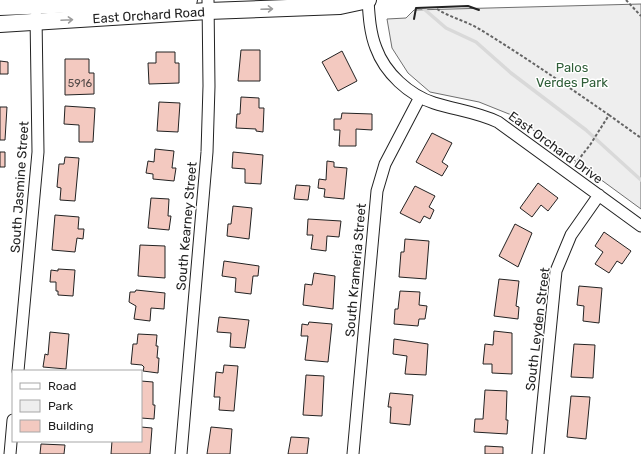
<svg xmlns="http://www.w3.org/2000/svg" width="641" height="454" font-family="Rubik,sans-serif">
<style>
.green{fill:#eee;stroke:#6f6f6f}
.lines{fill:none;stroke-linecap:round;stroke-linejoin:round}
.stream{stroke:#d9d9d9;stroke-width:3.5}
.building{fill:#f3c9c0;stroke:#222}
.street-casing{stroke:#222;stroke-width:13}
.secondary-casing{stroke:#222;stroke-width:18}
.path{stroke:#646464;stroke-width:2;stroke-dasharray:3 2;stroke-linecap:butt}
.street{stroke:#fff;stroke-width:11}
.secondary{stroke:#fff;stroke-width:16}
.wall{stroke:#222;stroke-width:2}
.oneway{stroke:#9c9c9c}
.labels{text-anchor:middle;stroke-width:3;stroke-linejoin:round;paint-order:stroke}
.number-label{font-size:11px;fill:#564c4a}
.street-label{font-size:13px;fill:#222;stroke:#fff}
.park-label{font-size:13px;fill:#2f5e38;stroke:#fff}
</style>
<rect width="100%" height="100%" fill="#fff"/>
<path class="green" d="M641,4V209L514,116L479,102L430,92L408,73L392,48L387,19L406,18L414,10Z"/>
<g class="lines">
<path class="stream" d="M424,9L446,28L476,42L511,73L586,130L641,180"/>
</g>
<path class="building" d="M241,50H260V81H238Z
M342,51L357,81L338,91L322,62Z
M156,52H175V63H179V83L149,84L148,63H156Z
M65,59H89V73H94V94L65,95Z
M0,61L8,62V74H0Z
M241,97L259,98V108H264L263,132L256,131V129L236,128L237,114H240Z
M159,102L180,103L178,132L157,131Z
M65,106L95,108L93,142H79V125L64,124Z
M0,107H7L5,140H0Z
M342,113L372,114V130L356,129V146H339L340,130H334V119H341Z
M432,133L452,143L442,162L448,166L442,176L416,162Z
M155,149L174,151L172,168H176L174,181L153,179V174L146,173L148,161L154,162Z
M0,152H5V167H0Z
M233,152L263,155L261,184L245,183V169L232,168Z
M65,157L79,158L75,201L60,200L61,188L57,187L59,164H64Z
M327,161L334,162V167L347,168L344,199L324,197L325,189L318,188L319,179L326,180Z
M538,183L558,198L548,211L541,205L532,217L520,208Z
M296,185L310,186L308,200L294,199Z
M415,186L435,196L429,207L434,210L430,219L424,216L420,223L400,213Z
M151,198L169,199L168,216H171L169,230L148,228Z
M233,206L252,208L249,239L227,236L228,224H231Z
M55,215L79,217L78,229H84L83,239L77,238L75,252L52,250Z
M308,219L341,221L339,237L327,236L326,251L311,249L313,235H307Z
M515,224L532,233L518,267L499,256Z
M604,232L631,251L622,264L617,261L609,273L595,264L603,252L595,246Z
M405,239L429,241L426,279L399,277L401,252H404Z
M140,245L165,246V278L138,276Z
M224,261L259,266L258,276H253L251,294L235,292L236,278L222,276Z
M58,269L75,270L73,296L58,295V291H56V282H50L51,270L58,271Z
M314,273L335,276L333,309L303,305L305,284L312,285Z
M499,279L519,281L516,306L519,307L518,319L494,316Z
M579,286L602,288L599,323L583,321L584,306L577,305Z
M136,290L165,293L164,309L151,308L150,321L134,319L136,306L129,302L130,292H135Z
M400,291L420,292L419,305L427,306L425,319H419L418,326L394,324L395,309H398Z
M219,317L249,320L245,348L230,347L231,333L217,332Z
M309,322L332,324L328,362L305,360L308,336H301L302,324L308,325Z
M494,331L512,333V374L492,373V364H483L485,344L493,345Z
M50,332L69,334L66,369L43,367L45,354L48,355Z
M138,334L157,335L156,346H158L157,358H159L158,373L143,371L144,367L142,365L131,364L133,344H137Z
M394,339L428,344L426,375L405,374L407,356L393,354Z
M574,344L595,345L593,378L571,377Z
M224,365L238,366L234,411L219,410L220,397H214L216,372L223,373Z
M306,375L324,376L322,416L303,415Z
M141,381L153,382V405H155L154,419L141,418Z
M485,390L507,391L506,420H508L507,434L474,432L475,419H483Z
M390,393L413,395L410,425L390,423L391,407H388Z
M571,396L590,397L586,439L567,437Z
M141,427L152,428L150,454H111L112,441H141Z
M211,427L232,429L230,454H207Z
M291,437L309,438L307,454H288Z
M41,444L65,445L64,454H40Z
M485,446L503,447V454H485Z"/>
<g class="lines">
<g class="street-casing">
<path id="street" d="M368,0C369,16 370,33 376,48C385,73 409,95 434,103C456,110 477,112 498,122L641,226
M18,371L38,152L36,16
M10,454L13,420
M181,454L207,152L209,86L208,0
M353,454L377,191L385,164L420,97
M538,454L556,271L571,235L599,195"/>
</g>
<g class="secondary-casing">
<g id="secondary">
<path d="M0,7L189,0"/>
<path id="s1" d="M0,24L208,11L340,6L368,0"/>
</g>
</g>
<path class="path" d="M626,0L641,16
M437,9C451,18 467,21 481,30C525,57 567,86 609,115L590,145L575,164
M609,115L641,138"/>
<use href="#street" class="street"/>
<use href="#secondary" class="secondary"/>
<path class="wall" d="M414,19L416,8L468,6L479,10"/>
</g>
<defs><path id="oneway-shaft" d="M-6 0H5M1.5-3L5.5 0L1.5 3" fill="none" stroke-width="1.6" stroke-linecap="round" stroke-linejoin="round"/></defs>
<g class="oneway">
<use href="#oneway-shaft" transform="translate(267 9) rotate(-2)"/>
<use href="#oneway-shaft" transform="translate(67 20) rotate(-3)"/>
</g>
<g class="labels">
<g class="number-label">
<text x="80" y="87">5916</text>
</g>
<g class="street-label">
<text dy="5" stroke="none"><textPath href="#s1" startOffset="149">East Orchard Road</textPath></text>
<text transform="translate(556 147) rotate(36)" y="5">East Orchard Drive</text>
<text transform="translate(19 187) rotate(-86)" y="5">South Jasmine Street</text>
<text transform="translate(186 226) rotate(-85)" y="5">South Kearney Street</text>
<text transform="translate(355 270) rotate(-85)" y="5">South Krameria Street</text>
<text transform="translate(537 329) rotate(-83)" y="5">South Leyden Street</text>
</g>
<g class="park-label">
<text x="572" y="72">Palos<tspan x="572" dy="15">Verdes Park</tspan></text>
</g>
</g>
<rect x="12" y="370" width="130" height="72" fill="#ffffff" stroke="#a7a7a7"/>
<rect x="20" y="383" width="20" height="6" fill="#ffffff" stroke="#a7a7a7"/>
<text x="48" y="390" font-size="12" fill="#222222">Road</text>
<rect x="20" y="400" width="20" height="12" fill="#eeeeee" stroke="#a7a7a7"/>
<text x="48" y="410" font-size="12" fill="#222222">Park</text>
<rect x="20" y="420" width="20" height="12" fill="#f3c9c0" stroke="#a7a7a7"/>
<text x="48" y="430" font-size="12" fill="#222222">Building</text>
</svg>
